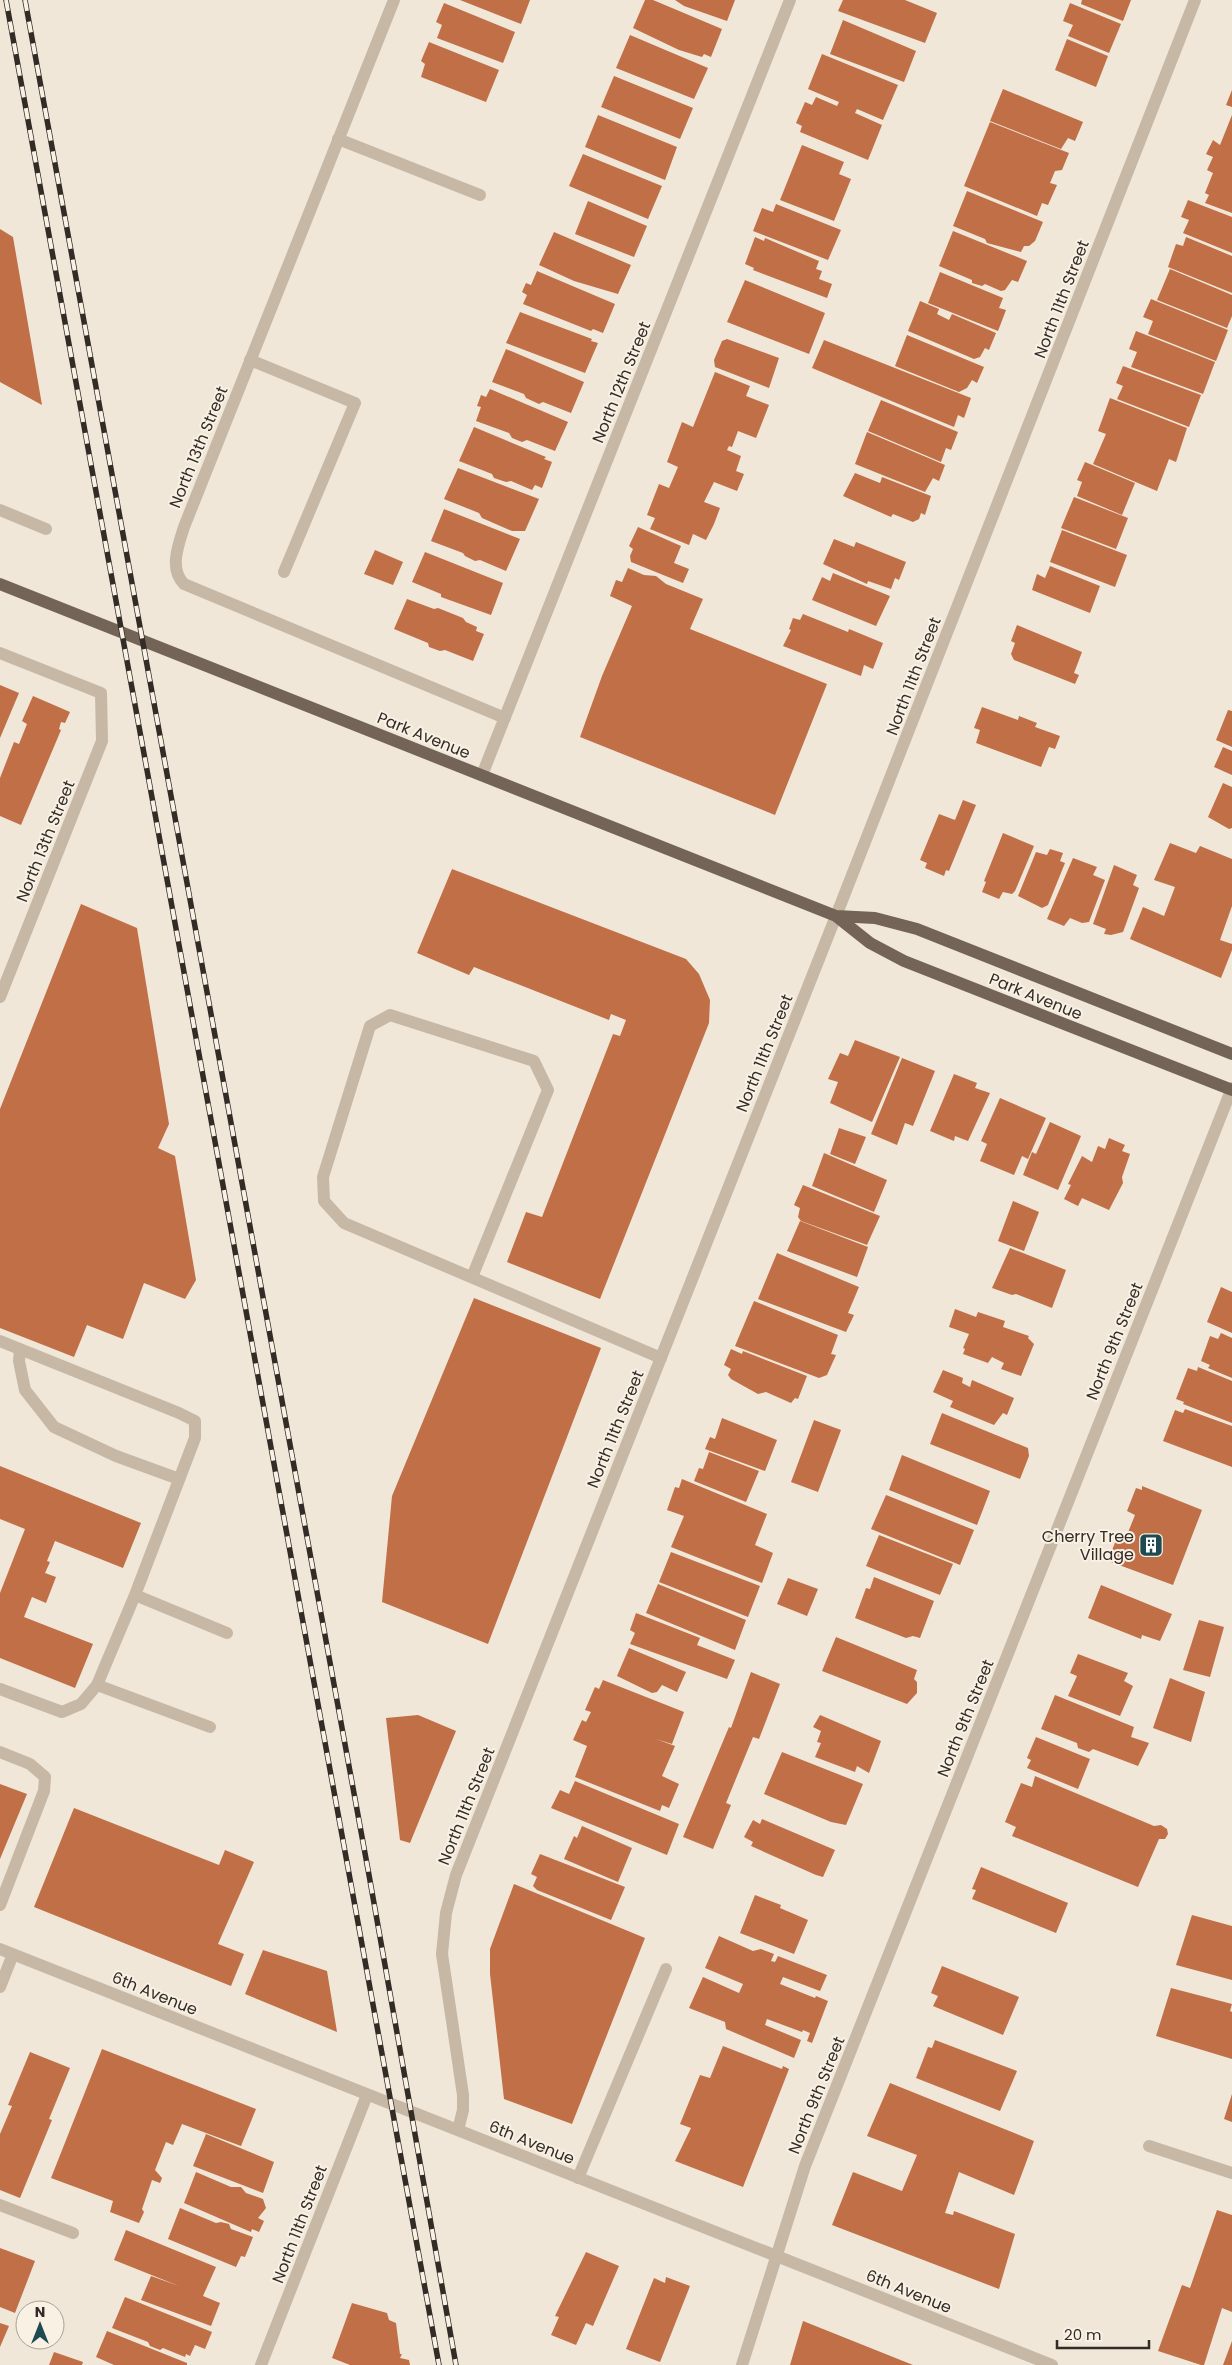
<svg xmlns="http://www.w3.org/2000/svg" width="1232" height="2365" font-family="Poppins,sans-serif">
<style>
.building{fill:#c06f46}
.lines{fill:none;stroke-linecap:round;stroke-linejoin:round}
.service{stroke:#c7b8a5;stroke-width:12}
.minor{stroke:#c7b8a5;stroke-width:12}
.primary{stroke:#746458;stroke-width:12}
.rail-casing{stroke:#332b26;stroke-width:5.5}
.rail{stroke:#f8f1e4;stroke-width:4;stroke-dasharray:11;stroke-linecap:butt}
.labels{text-anchor:middle;stroke-width:4;stroke-linejoin:round;paint-order:stroke}
.street-label{font-size:16px;fill:#332b26;stroke:#f8f1e4}
.poi-label{font-size:16px;fill:#332b26;stroke:#f8f1e4;text-anchor:end}
</style>
<rect width="100%" height="100%" fill="#f0e7d9"/>
<path class="building" d="M460,0H530L521,24Z
M645,0H653L722,29L711,57L704,54L702,57L679,50L633,28Z
M675,0H735L727,21L684,6Z
M843,0H905L937,13L925,43L838,11Z
M1082,0H1131L1123,21L1081,4Z
M444,3L515,32L503,63L437,38L442,25L436,22Z
M1070,3L1121,24L1109,53L1068,36L1073,25L1063,21Z
M843,20L916,51L904,82L830,54Z
M630,35L708,68L694,99L616,68Z
M1067,39L1108,56L1096,87L1055,70Z
M429,42L499,70L486,102L421,77L425,64L421,61Z
M822,54L898,85L883,120L857,109L855,113L882,125L868,160L800,132L802,126L796,123L805,102L812,105L816,97L837,106L839,102L808,89Z
M614,76L693,108L680,139L601,107Z
M1003,89L1083,122L1075,141L1068,138L1061,149L990,121Z
M1232,90V107L1226,105Z
M598,115L677,147L665,180L585,147Z
M1232,115V213L1205,203L1209,195L1205,193L1213,173L1207,170L1213,157L1206,154L1213,140L1220,145Z
M990,122L1069,153L1062,170L1055,171L1050,183L1057,185L1048,205L1042,203L1037,216L964,186Z
M802,145L844,162L839,174L851,179L834,221L780,200Z
M583,154L662,186L648,219L569,186Z
M967,191L1043,222L1035,241L1029,246H1024L1021,252L987,243L985,239L953,226Z
M1188,200L1232,217V253L1183,233L1189,220L1181,217Z
M588,201L647,226L634,257L575,234Z
M776,204L841,230L828,260L753,231L762,208L773,212Z
M0,229L13,237L42,405L0,382Z
M953,231L1027,261L1018,282L1012,280L1005,290L1001,291L985,284L982,286L972,283V280L939,266Z
M554,232L631,265L618,294L574,281L539,265Z
M755,237L764,241L765,238L819,261L816,269L822,271L819,279L832,284L827,298L753,270L754,268L745,264Z
M1186,237L1232,256V293L1168,267L1176,244L1183,246Z
M1170,269L1232,295V316L1227,328L1157,300Z
M537,271L615,304L603,333L593,329L591,331L523,304L527,295L522,292L526,283L531,285Z
M940,272L1003,298L999,308L1006,310L998,331L928,303Z
M745,280L825,313L809,354L727,322Z
M1151,299L1228,330L1216,361L1148,334L1153,321L1143,317Z
M920,301L939,309L937,314L949,320L952,314L996,333L989,350L985,348L980,357L974,359L908,331Z
M520,312L592,339L591,341L598,343L585,373L506,343Z
M1136,331L1215,362L1203,394L1131,367L1137,352L1129,349Z
M907,335L984,367L977,383L972,380L967,388L959,392L895,366Z
M727,339L779,358L769,388L715,367L714,360L722,341Z
M824,340L971,398L964,418L958,415L954,427L812,368Z
M506,349L584,382L571,413L543,402L539,404L526,398L524,394L492,382Z
M1123,366L1201,395L1189,427L1117,399L1123,386L1116,383Z
M715,372L750,386L746,396L769,405L756,438L738,431L732,447L729,446L727,450L741,456L736,471L744,474L737,491L714,482L704,502L720,508L714,524L706,540L693,534L689,545L650,529L655,518L647,515L659,484L669,488L678,467L667,462L682,422L693,427Z
M490,389L568,422L555,451L527,440L522,442L512,438L509,433L476,421L481,407L477,406L481,395L486,397Z
M1110,398L1187,428L1176,462L1169,459L1157,491L1093,464L1106,434L1098,431Z
M881,400L958,432L951,450L946,448L941,462L868,431Z
M474,427L546,457L544,459L552,462L542,488L535,485L532,490L511,481L506,482L494,478L492,474L459,461Z
M867,432L945,465L939,481L933,478L925,492L855,464Z
M1085,462L1135,483L1122,515L1077,496L1082,482L1077,480Z
M458,468L539,499L525,531H512L482,518L479,513L444,499Z
M855,473L880,483L882,477L931,496L925,515L921,513L919,519L913,522L893,514L891,517L843,496Z
M1074,497L1128,518L1116,549L1061,528Z
M444,509L520,539L506,571L480,560L475,561L465,556L463,553L431,541Z
M638,527L681,546L674,563L689,569L683,583L631,562L630,556L633,549L629,546Z
M1062,530L1127,555L1115,587L1050,562Z
M834,539L854,547L856,542L906,562L899,580L895,578L891,589L868,581L867,584L823,564Z
M375,550L403,562L393,585L364,574Z
M425,552L503,583L491,615L441,597V594L412,582Z
M1050,566L1100,586L1090,613L1032,590L1037,574L1045,578Z
M628,568L644,575L656,576L666,584L703,599L690,629L827,684L775,815L580,737L602,676L632,606L610,596L616,580L622,582Z
M833,573L890,596L876,626L812,600L822,577L830,581Z
M407,599L434,609L438,608L463,618L466,622L477,627L476,631L484,634L473,661L445,650L440,651L429,647L428,643L394,629Z
M803,614L848,632L849,629L883,643L873,669L864,665L861,676L783,646L791,630L789,629L793,618L800,620Z
M1017,625L1082,652L1074,673L1079,675L1075,684L1014,660L1011,654L1015,643L1011,641Z
M0,685L19,693L0,738Z
M33,696L70,712L65,723L61,722L59,729L61,730L21,825L0,816V778L14,742L19,744L27,724L22,721Z
M982,707L1018,720L1019,716L1037,723L1035,727L1060,736L1055,749L1049,747L1041,767L976,743L980,730L974,728Z
M1228,710L1232,711V747L1216,740Z
M1223,747L1232,751V775L1214,767Z
M1223,783L1232,787V828L1229,829L1208,817Z
M963,800L976,805L949,871L946,870L944,876L925,868L927,863L920,860L939,814L955,820Z
M1003,833L1034,846L1015,891L1012,894L1003,892L999,899L982,892L986,882L984,881Z
M1170,843L1196,853L1200,846L1232,859V906L1220,940L1232,944V950L1221,978L1130,939L1143,907L1164,916L1175,887L1154,880Z
M1050,849L1063,853L1060,861L1065,863L1048,905L1042,908L1018,896L1036,852L1047,855Z
M1073,858L1097,867L1093,875L1105,880L1089,922L1082,923L1070,918L1064,926L1047,919Z
M1114,865L1137,875L1133,885L1139,888L1123,932L1111,935L1104,934L1106,929L1093,924Z
M452,869L686,959L699,974L710,1000L709,1023L600,1299L507,1262L526,1212L542,1217L613,1034L620,1036L626,1020L611,1014L609,1020L474,967L469,975L417,953Z
M81,904L137,928L169,1124L158,1148L175,1156L196,1280L185,1299L144,1283L123,1339L87,1325L74,1357L0,1328V1109Z
M855,1040L900,1057L872,1122L830,1103L838,1082L828,1079L840,1053L848,1056Z
M902,1058L935,1071L913,1126L905,1123L897,1145L871,1134Z
M954,1074L977,1083L975,1088L990,1093L968,1141L955,1136L954,1141L930,1131Z
M1000,1098L1046,1118L1028,1159L1022,1156L1014,1175L980,1161L987,1144L981,1141Z
M1050,1122L1081,1136L1058,1190L1023,1175L1032,1152L1036,1154Z
M839,1128L866,1137L855,1164L830,1154Z
M1109,1138L1125,1145L1122,1151L1130,1154L1122,1177L1123,1183L1109,1210L1082,1198L1078,1206L1064,1199L1071,1185L1068,1184L1082,1156L1092,1162L1098,1146L1105,1149Z
M824,1153L887,1180L874,1212L812,1186Z
M803,1185L880,1216L867,1245L801,1221L798,1217L800,1208L794,1205Z
M1013,1201L1039,1212L1024,1251L998,1241Z
M800,1221L868,1247L857,1277L787,1251Z
M1010,1248L1066,1270L1052,1308L1016,1294L1012,1295L992,1288Z
M777,1253L859,1287L848,1313L854,1315L846,1332L758,1299Z
M1221,1287L1232,1292V1333L1207,1322Z
M474,1298L601,1348L488,1644L382,1602L392,1496Z
M754,1301L838,1335L831,1354L836,1355L827,1375L819,1378L735,1346Z
M955,1309L976,1317L978,1312L1005,1321L1003,1327L1029,1336L1028,1338L1034,1344L1021,1376L1001,1369L1004,1363L992,1357L988,1363L963,1354L965,1349L963,1348L969,1334L949,1327Z
M1221,1333L1232,1338V1378L1208,1368L1210,1365L1201,1361L1210,1336L1218,1339Z
M731,1349L742,1354L743,1351L807,1376L798,1399L795,1398L791,1403L766,1392L758,1394L731,1379L728,1375L731,1369L724,1365Z
M1198,1367L1232,1381V1423L1183,1404L1184,1402L1176,1399L1188,1368L1197,1371Z
M943,1370L963,1378L962,1383L970,1387L972,1380L1014,1398L1007,1415L1003,1413L994,1425L950,1407L953,1401L933,1392Z
M1185,1409L1232,1426V1467L1163,1441L1175,1410L1183,1413Z
M942,1413L1028,1448L1029,1456L1020,1479L930,1444Z
M722,1418L777,1440L765,1471L705,1449L710,1437L715,1439Z
M814,1420L841,1430L818,1492L791,1482Z
M709,1452L759,1471L746,1502L694,1481L699,1468L703,1469Z
M902,1455L990,1491L977,1525L889,1490Z
M0,1466L141,1523L123,1568L55,1541L47,1561L50,1562L45,1573L56,1577L46,1603L32,1597L24,1617L93,1644L75,1688L0,1658V1593L25,1529L0,1519Z
M682,1479L767,1514L755,1545L773,1553L762,1583L671,1547L684,1516L667,1510L675,1487L679,1488Z
M1142,1486L1202,1510L1173,1585L1111,1562L1114,1556L1110,1555L1119,1533L1127,1535L1135,1515L1127,1511L1136,1488L1142,1490Z
M886,1495L974,1530L960,1565L871,1529Z
M879,1535L953,1564L940,1595L866,1566Z
M671,1552L760,1586L748,1617L659,1582Z
M874,1577L934,1601L920,1638L913,1636L906,1638L855,1618L866,1588L870,1589Z
M788,1578L818,1589L807,1616L777,1604Z
M658,1584L746,1620L735,1650L646,1613Z
M1101,1585L1172,1614L1160,1641L1142,1635L1141,1639L1088,1618Z
M636,1613L700,1638L697,1645L735,1660L727,1679L630,1644L635,1633L630,1630Z
M1199,1620L1224,1627L1210,1677L1183,1670Z
M836,1637L917,1670L914,1679L917,1682V1693L907,1704L822,1671Z
M629,1648L686,1672L677,1692L662,1685L657,1692L652,1693L617,1676Z
M1078,1654L1128,1673L1124,1681L1133,1686L1120,1716L1068,1696L1077,1676L1070,1673Z
M751,1672L780,1684L759,1739L753,1737L726,1803L731,1805L713,1849L683,1837L729,1727L731,1728Z
M1170,1678L1205,1692L1191,1742L1153,1728Z
M603,1680L684,1712L672,1744L656,1739L675,1746L662,1776L679,1784L669,1808L662,1805L660,1811L575,1777L587,1746L573,1740L582,1720L586,1722L591,1712L585,1710L595,1687L599,1689Z
M1055,1695L1134,1727L1131,1737L1149,1743L1138,1766L1093,1749L1089,1752L1078,1748L1077,1743L1041,1729Z
M418,1715L456,1731L410,1843L400,1840L386,1718Z
M820,1715L881,1741L869,1773L857,1766L855,1772L815,1757L821,1743L817,1742L821,1731L813,1727Z
M1036,1737L1090,1759L1078,1789L1027,1768L1031,1760L1027,1758Z
M782,1752L863,1784L846,1825L831,1822L764,1794Z
M1035,1776L1154,1826L1161,1825L1167,1829L1168,1834L1165,1839H1159L1138,1887L1012,1836L1016,1827L1005,1822L1021,1783L1032,1787Z
M575,1781L679,1824L667,1855L551,1808L560,1790L569,1794Z
M0,1784L27,1794L0,1859Z
M74,1808L219,1865L225,1850L254,1862L218,1944L244,1954L231,1986L34,1907Z
M762,1819L835,1850L823,1877L816,1875L751,1846L753,1842L744,1837L753,1820L760,1824Z
M582,1826L632,1848L618,1882L564,1859L574,1836L577,1838Z
M540,1854L625,1887L611,1920L537,1890L533,1886L537,1877L531,1874Z
M981,1867L1068,1903L1056,1933L972,1899L976,1890L972,1889Z
M514,1884L645,1938L572,2124L504,2099L490,1974V1949Z
M755,1895L781,1905L780,1908L808,1920L794,1954L740,1933Z
M1192,1915L1232,1926V1980L1176,1965Z
M719,1936L753,1951L761,1949L774,1954L771,1961L775,1962L778,1956L827,1975L820,1991L783,1977L780,1984L815,1998L816,1996L828,2001L812,2043L807,2041L810,2033L803,2030L802,2032L767,2019L765,2025L801,2040L794,2058L726,2029L725,2022L689,2008L703,1977L739,1993L743,1984L705,1968Z
M263,1950L327,1971L337,2032L245,1994Z
M942,1966L1019,1997L1003,2035L933,2006L938,1996L931,1993Z
M1171,1988L1232,2004L1230,2011L1232,2012V2059L1156,2036Z
M935,2040L1017,2071L1000,2111L916,2078L928,2047L932,2048Z
M723,2046L782,2069L783,2066L789,2069L743,2187L675,2161L691,2128L680,2124L700,2075L710,2078Z
M102,2049L256,2109L241,2146L182,2124L173,2145L166,2142L155,2170L162,2178L160,2183L152,2180L142,2209L144,2212L139,2223L110,2212L113,2201L51,2178Z
M30,2052L70,2068L49,2119L52,2120L20,2198L0,2190V2134L12,2106L8,2105Z
M890,2083L1034,2141L1014,2195L959,2172L945,2213L953,2215L954,2211L1015,2234L999,2289L832,2225L853,2172L902,2191L917,2155L867,2136Z
M1232,2094V2122L1224,2119Z
M206,2134L274,2162L263,2193L193,2166Z
M196,2172L231,2187H241L246,2193L263,2199L266,2208L258,2218L264,2221L259,2232L252,2229L251,2232L184,2203Z
M180,2208L216,2223L221,2222L229,2224L231,2229L253,2237L245,2257L241,2256L236,2267L168,2239Z
M1217,2210L1232,2215V2312L1222,2308L1204,2365H1201L1158,2351L1182,2285L1190,2288Z
M126,2230L216,2267L203,2296L220,2303L211,2326L141,2300L151,2276L179,2286L114,2260Z
M0,2248L35,2261L15,2313L0,2307Z
M586,2252L619,2266L593,2326L586,2323L576,2345L551,2335L559,2317L555,2316Z
M666,2277L690,2286L660,2362L626,2349L654,2278L665,2283Z
M125,2297L212,2332L205,2349L195,2345L190,2356L186,2354L185,2357L163,2348L160,2350L150,2346L148,2342L112,2328Z
M352,2303L387,2313L389,2320L396,2323L400,2354H402L400,2358L409,2360L410,2365H350L332,2358Z
M803,2321L913,2365H790Z
M0,2323L9,2326L0,2347Z
M107,2331L187,2363V2365H114L96,2357Z
M1232,2341V2365H1223Z
M54,2352L83,2362L82,2365H49Z"/>
<g class="lines">
<path class="service" d="M338,139L480,195
M250,360L355,403L284,572
M0,510L46,529
M472,1277L548,1090L534,1061L390,1015L370,1026L323,1177L324,1201L344,1223L661,1358
M0,1341L179,1413L195,1421V1438L135,1595L97,1685L81,1704L62,1712L0,1689
M20,1349L19,1361L25,1390L54,1427L116,1456L179,1479
M135,1595L227,1633
M97,1685L210,1727
M0,1752L30,1764L45,1777L44,1791L0,1905
M1149,2146L1232,2173
M578,2178L666,1969
M0,2205L73,2233"/>
<path class="minor" d="M394,0L184,527C178,546 169,569 184,584L505,718
M0,653L101,693L102,741L0,997
M482,775L790,0
M0,1949L1052,2365
M0,1987L13,1954
M458,2130L463,2110V2095L442,1954L446,1913L456,1875L836,916L1195,0
M261,2365L367,2095
M742,2365L805,2166L1232,1088"/>
<path class="primary" d="M0,584L836,916L870,943L904,961L1232,1090
M836,916L875,918L917,929L1232,1054"/>
<g class="rail-casing">
<path id="rail" d="M6,0L439,2365
M25,0L369,1875L456,2365"/>
</g>
<use href="#rail" class="rail"/>
</g>
<defs>
<g id="building-square" transform="scale(1.25)"><rect x="-9" y="-9" width="18" height="18" rx="4" fill="#1e4a52" stroke="#f8f1e4"/><path d="M-4-6H4V6H1V3H-1V6H-4ZM-2.5-4.3h1.7v1.8h-1.7ZM.8-4.3h1.7v1.8H.8ZM-2.5-1h1.7V.8h-1.7ZM.8-1h1.7V.8H.8Z" fill="#fff"/></g>
</defs>
<g fill-rule="evenodd">
<use href="#building-square" x="1151" y="1545"/>
</g>
<g class="labels">
<g class="street-label">
<text transform="translate(1061 299) rotate(-69)" y="6">North 11th Street</text>
<text transform="translate(621 382) rotate(-68)" y="6">North 12th Street</text>
<text transform="translate(198 447) rotate(-68)" y="6">North 13th Street</text>
<text transform="translate(913 676) rotate(-69)" y="6">North 11th Street</text>
<text transform="translate(424 735) rotate(22)" y="6">Park Avenue</text>
<text transform="translate(45 841) rotate(-68)" y="6">North 13th Street</text>
<text transform="translate(1036 996) rotate(22)" y="6">Park Avenue</text>
<text transform="translate(764 1053) rotate(-68)" y="6">North 11th Street</text>
<text transform="translate(1114 1341) rotate(-68)" y="6">North 9th Street</text>
<text transform="translate(615 1429) rotate(-68)" y="6">North 11th Street</text>
<text transform="translate(965 1718) rotate(-68)" y="6">North 9th Street</text>
<text transform="translate(466 1806) rotate(-68)" y="6">North 11th Street</text>
<text transform="translate(155 1993) rotate(22)" y="6">6th Avenue</text>
<text transform="translate(816 2095) rotate(-68)" y="6">North 9th Street</text>
<text transform="translate(532 2142) rotate(22)" y="6">6th Avenue</text>
<text transform="translate(299 2224) rotate(-69)" y="6">North 11th Street</text>
<text transform="translate(909 2291) rotate(22)" y="6">6th Avenue</text>
</g>
<g class="poi-label">
<text x="1134" y="1542">Cherry Tree<tspan x="1134" dy="18">Village</tspan></text>
</g>
</g>
<g transform="translate(40 2325)"><circle r="24" fill="#f8f1e4" stroke="#a9a298"/>
<path d="M0-4L9 19L0 12L-9 19Z" fill="#1e4a52"/>
<text y="-8" font-size="14" font-weight="bold" text-anchor="middle" fill="#332b26">N</text>
</g>
<path d="M1057 2340v8h92v-8" fill="none" stroke="#332b26" stroke-width="2.5"/>
<text x="1064" y="2340" font-size="15" fill="#332b26" stroke="#f8f1e4" stroke-width="4" paint-order="stroke">20 m</text>
</svg>
